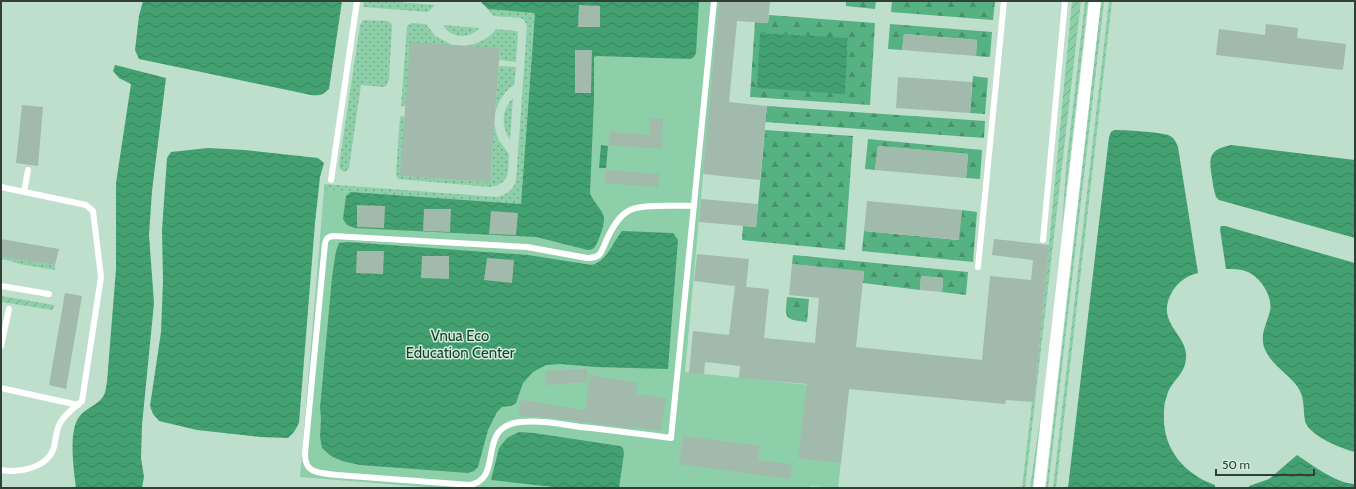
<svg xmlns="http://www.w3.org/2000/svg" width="1356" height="489" font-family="Cabin,sans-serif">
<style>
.built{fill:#bedfcb}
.grass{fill:url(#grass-dots)}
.forest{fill:url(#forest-firs);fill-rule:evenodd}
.park{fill:#8dcfa9}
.garden{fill:url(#garden-furrows)}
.water{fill:url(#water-waves)}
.building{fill:#a1baab}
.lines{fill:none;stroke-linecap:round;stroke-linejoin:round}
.service{stroke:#fff;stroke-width:6}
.minor{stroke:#fff;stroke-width:12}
.labels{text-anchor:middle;stroke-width:3;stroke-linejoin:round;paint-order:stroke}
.park-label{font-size:15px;fill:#173f2a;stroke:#d0eada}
</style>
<defs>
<pattern id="grass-dots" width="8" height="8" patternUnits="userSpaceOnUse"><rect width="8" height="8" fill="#8dcfa9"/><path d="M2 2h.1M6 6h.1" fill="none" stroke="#74a98a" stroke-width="1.8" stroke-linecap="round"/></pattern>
<pattern id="forest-firs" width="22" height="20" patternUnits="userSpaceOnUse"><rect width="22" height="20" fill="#56b282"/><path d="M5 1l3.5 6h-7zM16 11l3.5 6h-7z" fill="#48926b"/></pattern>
<pattern id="garden-furrows" width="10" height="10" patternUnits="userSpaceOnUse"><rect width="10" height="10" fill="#8dcfa9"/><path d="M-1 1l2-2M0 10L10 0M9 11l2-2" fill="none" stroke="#74a98a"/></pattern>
<pattern id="water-waves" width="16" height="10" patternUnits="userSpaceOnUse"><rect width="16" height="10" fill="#43a071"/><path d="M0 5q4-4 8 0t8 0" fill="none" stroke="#39845e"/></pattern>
</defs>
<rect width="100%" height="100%" fill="#d0eada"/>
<path class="built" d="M1,1H1355V488H1Z"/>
<path class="grass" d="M364,1H384L435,5L428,12L363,7Z
M488,9L535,12L521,204L324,190V184L497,197C506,195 513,190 516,181L527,26L524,20L521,18L493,16Z
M363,20L387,21L392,24L389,80L386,86L382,87L361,85L349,168L346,171L344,172L340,169L339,165L360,25Z
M412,23L426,24L435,36L452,45L405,106H401L407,27L408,25Z
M443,25L480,28C469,39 451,39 443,25Z
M496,29L516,31L518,32L516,62L499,60L500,49L465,46C477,44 489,39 496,29Z
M499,66L516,67L514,85C504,91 499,101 495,113Z
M513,98L510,140C501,126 501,110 513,98Z
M400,116L405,117L401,176L490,182L494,124L498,139L509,154C508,171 511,184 490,187L398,179L396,175Z
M1,257L55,265V270L19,264L11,261L1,259Z"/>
<path class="forest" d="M846,1H876L875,9L846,6Z
M892,1H995L993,20L891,12Z
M769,15L875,23L870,105L750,97L755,22L768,23ZM761,33L848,39L844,94Z
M890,24L992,32L990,57L976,56L977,40L904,34L902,50L888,49Z
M973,76L988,78L985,114L970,113Z
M767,106L985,121L984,138L765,122Z
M765,130L853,136L845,250L742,240L743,226L756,227Z
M868,139L982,150L980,179L966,178L968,154L878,146L875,170L865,169Z
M962,210L977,212L973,262L862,251L864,231L958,240Z
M793,255L968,272L966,295L942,292L943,278L921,276L920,290L863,283L864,272L792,264Z
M787,297L809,299L807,322C784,319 785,319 787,297Z"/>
<path class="park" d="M480,1H719L685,372L849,389L838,488L810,486V488H438L300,477L324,190L521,204L535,13L488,9Z"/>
<path class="garden" d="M1072,1H1081L1025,488H1022L1032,402H1034Z
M1085,1H1088L1062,228L1066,168Z
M1101,1H1104L1048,488H1046Z
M1109,1H1112L1056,488H1053Z
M1,296L54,305L53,310L1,302Z
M1041,413L1033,488H1030Z"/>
<path class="water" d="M143,1H342L329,89C323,95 319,96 311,95L139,59L135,50L139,16Z
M480,1H699L696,53L694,57L690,59L597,56L594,57V100L590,193C593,202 603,210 604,218C605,224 598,244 594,248C593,249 589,250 588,250L536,237L355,228L347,225L343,219L346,196L351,192L521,204L535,13L488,9Z
M760,33L848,38L845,94L757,88Z
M115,65L166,78L152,191L149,235L154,303L142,425L141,458L144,477L142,488H76C74,471 68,432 79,417C85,408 99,405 104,395C106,391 106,386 107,382L116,269V183L131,84L119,78L113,71Z
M1114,130C1123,130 1160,132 1168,135C1174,137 1176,142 1178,147L1198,273C1186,276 1178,282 1172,292C1154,324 1189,334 1186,359C1185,372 1176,378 1170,388C1168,391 1167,395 1166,399C1164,404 1164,409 1164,414C1162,448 1184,474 1215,485V488H1068L1109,137L1111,132Z
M601,145L608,146L606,168H599Z
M1231,145L1355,160V238L1219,200L1216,197C1214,191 1213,185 1212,178C1209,158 1208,150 1231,145Z
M208,148L245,150L318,158L324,163L320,177L315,223L299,423L294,432L288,438L260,437L197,430L159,421L153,414L150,406L161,332L163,281L162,230L167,158L171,152Z
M1221,226H1225L1355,263V452C1342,449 1308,435 1305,421C1303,409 1305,396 1297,386C1286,372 1270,364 1264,347C1260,334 1267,323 1270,311C1273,297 1262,280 1250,273C1243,269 1234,269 1226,269L1220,229Z
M622,231L673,233L678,240L668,369L596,367L560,364L546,365L533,372L523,383L516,403L511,406L502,407L497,412L488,430L478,467L474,471L468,473L360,465L342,461L331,456L322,448L320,437L321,418L320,408L332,277L336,251L339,243L348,242L528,255L592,265C608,260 612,243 622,231Z
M519,432L534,433L620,446L623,448L624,453L619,488H563L491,480L499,448L507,438Z
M1297,455C1314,466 1335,483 1355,484V488H1249V486L1269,479Z"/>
<path class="building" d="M719,1H770L768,23L737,21L729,102L767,106L760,180L703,174Z
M579,5L600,6V27H578Z
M1266,24L1298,28L1297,38L1346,44L1343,70L1216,55L1219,29L1265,35Z
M904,34L977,40L976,56L902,50Z
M410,42L500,48L490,182L400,176Z
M575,50H592L591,93H575Z
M898,77L972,82L970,113L896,108Z
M22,105L43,107L38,166L16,163Z
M650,118L663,119L662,149L608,145L610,132L649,135Z
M878,146L968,154L966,178L875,170Z
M606,170L659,174L658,187L605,183Z
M701,199L758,204L756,227L699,222Z
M867,201L962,210L959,240L864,231Z
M357,205L385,206L384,228L357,227Z
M424,209H451L450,232L423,231Z
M491,211L518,213L516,235L489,234Z
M1,239L59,249L55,265L1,257Z
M994,239L1049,245L1034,402L1006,400L1005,404L849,389L841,463L798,458L807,384L739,378L740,366L705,362L704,374L689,373L693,331L729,335L735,286L694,281L697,254L749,259L746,287L769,289L764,338L815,343L819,298L789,295L792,264L864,271L856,347L982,360L990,276L1031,280L1033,260L992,255Z
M357,251H384L383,274L356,273Z
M422,256H449V279L421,278Z
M487,258L514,260L512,283L484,280Z
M921,276L943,278L942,292L920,290Z
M65,293L82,296L66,389L49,385Z
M587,369L588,382L546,385L545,371Z
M590,375L637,383L636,394L666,399L661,431L631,426L630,428L551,418L519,416L521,400L585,410Z
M683,436L760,446L758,460L792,465L790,479L679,464Z"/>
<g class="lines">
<path class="service" d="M331,180L357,1
M1,187L86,205L93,211L101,277L82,401C74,408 66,413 60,423C56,430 56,439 54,447C48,468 20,473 1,470
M24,192L28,170
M694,206C679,206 641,204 630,210C618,216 611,230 606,241C604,246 602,252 599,255C595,258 591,258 587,258L527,247L333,236C328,237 326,238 325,243L305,453C304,474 320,473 337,475L470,485C496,480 486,450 498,433C503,426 512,423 520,422C540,420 561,424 580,427C611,430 641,434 671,438L714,1
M1043,240L1065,1
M978,267L1004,1
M1,286L49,294
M1,346L9,309
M1,388L78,405"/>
<path class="minor" d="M1039,488L1095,1"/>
</g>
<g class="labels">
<g class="park-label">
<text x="460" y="341">Vnua Eco<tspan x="460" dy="17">Education Center</tspan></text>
</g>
</g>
<rect width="1356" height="489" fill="none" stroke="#333e37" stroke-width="4"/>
<path d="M1216 469v6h98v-6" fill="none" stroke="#333e37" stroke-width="2"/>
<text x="1222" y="469" font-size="12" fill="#333e37" stroke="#d0eada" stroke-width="3" paint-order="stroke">50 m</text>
</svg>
